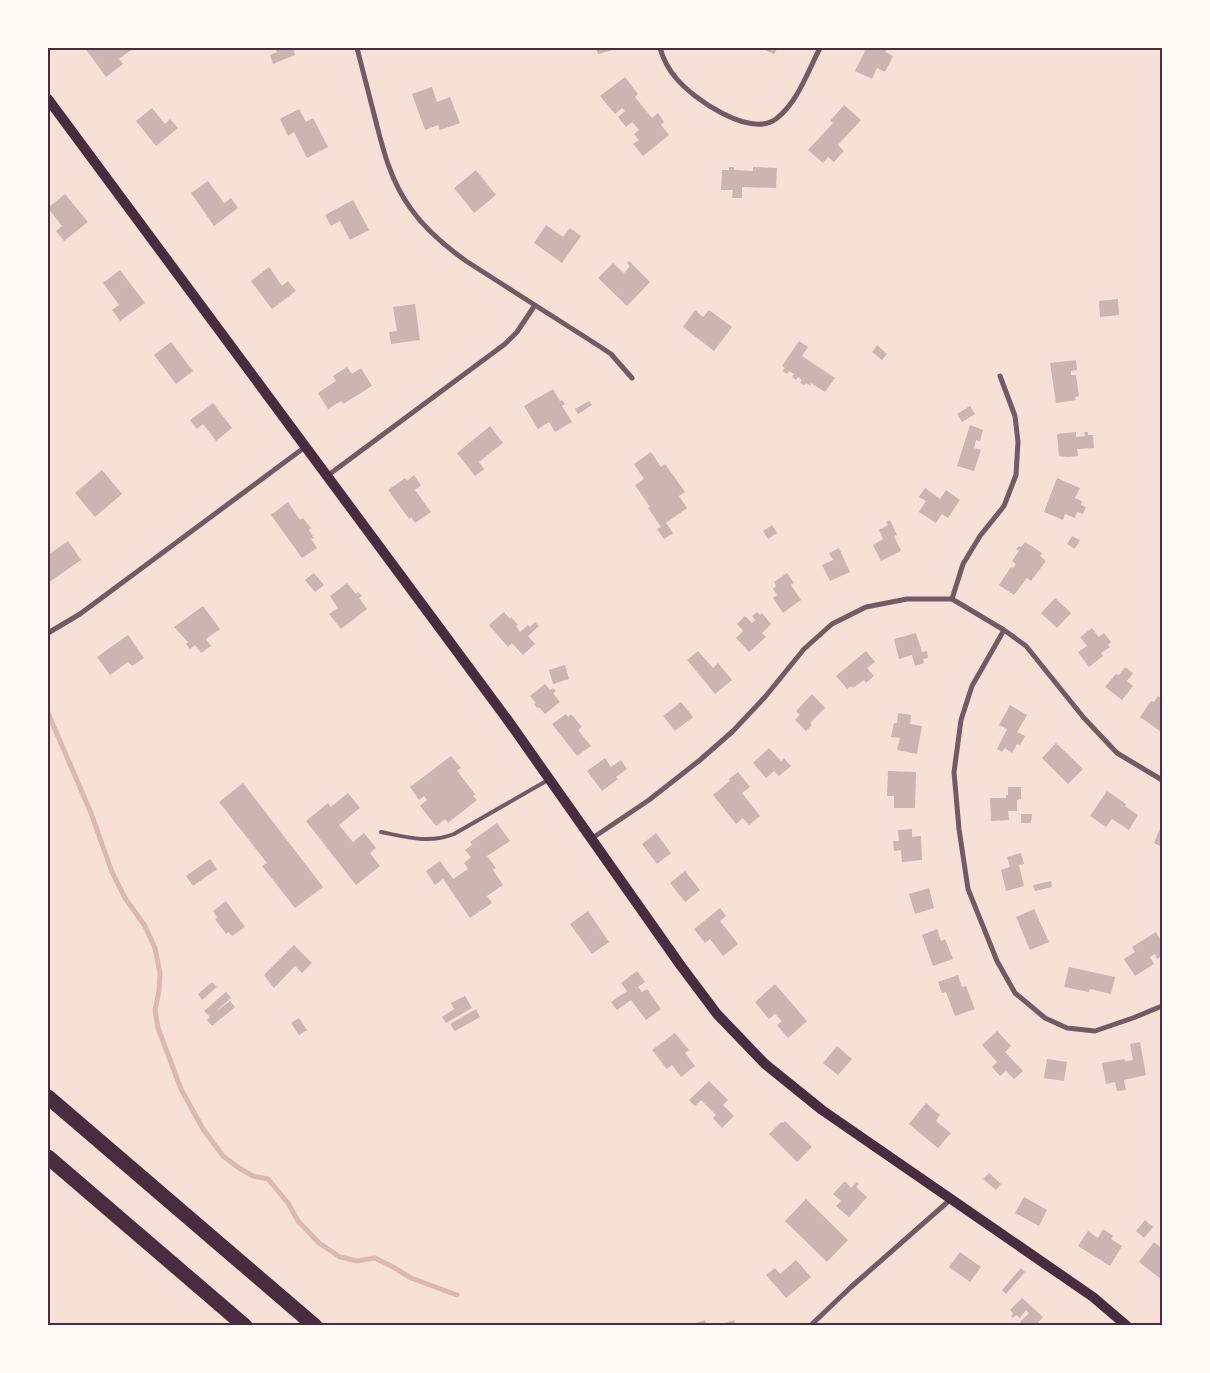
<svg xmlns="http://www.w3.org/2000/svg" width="1210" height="1373" font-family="Raleway,sans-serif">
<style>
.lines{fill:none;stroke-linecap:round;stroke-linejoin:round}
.stream{stroke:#dcb8b0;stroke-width:5}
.building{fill:#ccb4b1}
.service{stroke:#755966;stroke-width:4}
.minor{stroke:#755966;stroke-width:5}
.secondary{stroke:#4a2c40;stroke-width:10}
.motorway{stroke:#4a2c40;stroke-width:15}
.neatline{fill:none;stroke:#4a2c40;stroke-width:2}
</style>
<rect width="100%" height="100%" fill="#f7e1d7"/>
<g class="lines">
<path class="stream" d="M48,713L91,813L112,872L125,898L145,926L155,948L160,973L159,991L155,1010L158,1028L181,1089L203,1129L223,1156L239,1168L253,1176L268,1179L288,1203L298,1221L319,1243L340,1257L357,1261L375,1258L393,1267L411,1278L457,1295"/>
</g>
<path class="building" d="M85,48H134L119,59L123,64L106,77Z
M275,48H293L295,55L273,64L270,55L277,52Z
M596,48H620L598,54Z
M761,48H778L774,54Z
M863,48H887L885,52L893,56L885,72L877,68L872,79L855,71L865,51L862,49Z
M625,77L638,94L635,97L652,118L658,113L664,122L661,125L669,135L643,156L633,144L639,140L634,134L639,130L632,122L626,127L618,117L625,111L622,108L615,114L600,96Z
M432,87L437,102L450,97L460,123L440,130L438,125L425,130L412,94Z
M844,105L861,120L838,145L844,151L834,162L828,157L823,163L808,150L833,123L830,121Z
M152,108L165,124L170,119L178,128L156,146L136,121Z
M299,109L306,122L313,118L328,147L307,158L294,132L288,136L280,119Z
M729,167H734V170L753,171V167L777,168L776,188L742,187V198H732L733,190H721L722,170H729Z
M476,170L496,195L474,213L454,188Z
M208,181L224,203L231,198L238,208L214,226L191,193Z
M65,194L88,222L64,241L56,231L62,226L48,208Z
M353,200L369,230L350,240L340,221L331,226L325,215Z
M546,225L563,237L570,228L581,236L562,263L534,243Z
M629,261L650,282L627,306L598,278L613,263L624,273L630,266L627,263Z
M269,267L282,286L288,281L296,291L272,309L251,281Z
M120,270L145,303L120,321L112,310L119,305L103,283Z
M1118,299L1119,315L1100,317L1099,301Z
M415,304L420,340L391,344L389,332L397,331L393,307Z
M695,310L703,317L709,310L732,327L714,351L683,327Z
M799,341L808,347L802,356L835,378L825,392L811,383L810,386L806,383L804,385L800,383L802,380L798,377L796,380L792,377L794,374L789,371L787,374L783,371L785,368L782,366Z
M171,342L193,371L176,384L154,355Z
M877,345L887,354L882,360L872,352Z
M1076,360L1077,370L1071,371V375H1076L1079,396L1075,397L1076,400L1056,403L1050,363Z
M347,367L352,374L361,368L372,386L343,404L341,401L328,409L318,393L336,381L333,376Z
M553,389L560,401L562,400L565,404L562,406L572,422L555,432L549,422L538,429L524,406Z
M589,401L592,405L578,414L575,409Z
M213,403L232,428L216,441L203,424L197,429L190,420Z
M970,406L975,414L962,422L957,414Z
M970,425L983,430L980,441L976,440L974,448L981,450L974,471L957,466Z
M490,426L503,443L479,462L484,469L475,476L457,453Z
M1076,432V437L1085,436L1084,432H1088V435H1093L1094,448L1077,449L1078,456L1068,457L1059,456L1057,434Z
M651,452L661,467L665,464L685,492L679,496L687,508L666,523L673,533L664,539L657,529L661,527L648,508L650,507L635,485L644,479L634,464Z
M102,470L122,494L95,517L75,493Z
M414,475L421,485L415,490L431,512L415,523L411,517L409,519L388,490L405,478L407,481Z
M1057,478L1080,488L1075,498L1082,501L1081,505L1086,507L1083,514L1077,512L1075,518L1065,514L1063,520L1044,512Z
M925,488L940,499L946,490L960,500L948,518L942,514L936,523L919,512L926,501L919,497Z
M288,502L300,520L303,518L311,528L309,530L314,538L311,539L317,548L302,558L271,515Z
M890,520L897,535L894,536L901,551L881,561L873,545L883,539L879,530L888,525L886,522Z
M772,525L777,533L768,539L763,531Z
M1072,536L1080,540L1075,549L1067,544Z
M68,541L81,560L48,583V555Z
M1025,542L1042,553L1040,556L1046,561L1031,581L1027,578L1014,595L999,585L1011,567L1013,568L1016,564L1012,561L1019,551L1016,549L1019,546L1021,547Z
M839,548L850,572L830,581L822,565L833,560L829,553Z
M314,573L324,585L315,592L305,580Z
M787,573L794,583L791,585L801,600L783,613L773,598L777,595L773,589L776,586L774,582Z
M347,583L356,594L358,592L362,596L359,598L367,609L341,629L329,614L338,608L330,596Z
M1055,598L1071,613L1057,628L1041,613Z
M203,606L220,629L206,639L211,646L201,653L195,645L190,649L186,644L188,642L174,627Z
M504,612L510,619L511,617L518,625L516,626L520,632L528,625L530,627L535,622L539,626L528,636L535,644L523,655L512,643L508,647L489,625Z
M757,612L760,615L762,613L771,624L762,633L766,637L749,652L736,638L743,631L737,624L745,616L752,623L755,620L752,616Z
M1092,628L1099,637L1104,633L1111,642L1108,645L1110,647L1101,653L1103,656L1089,667L1078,652L1087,646L1080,637Z
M916,633L922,652L927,651L928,658L923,659L924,663L915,666L912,655L899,659L894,639Z
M128,635L144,658L132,666L128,662L110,675L97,657Z
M698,651L713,668L718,663L732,680L715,694L687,660Z
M866,651L875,662L867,668L874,676L866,683L864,680L853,688L851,686L847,689L836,676Z
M565,665L569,679L553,684L549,670Z
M1125,667L1133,673L1127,681L1133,686L1122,700L1105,687L1116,674L1119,675Z
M545,684L550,690L553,688L556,691L553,693L560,702L545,714L539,707L537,708L534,704L536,703L530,696Z
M812,694L825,708L810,723L812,725L806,731L795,720L800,715L796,711Z
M1158,696L1162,699V727L1160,731L1140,717L1151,701L1154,702Z
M681,702L693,717L675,731L663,716Z
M1010,705L1027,715L1017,732L1025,736L1020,745L1017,744L1012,753L1005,748L1002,752L997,749L1007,729L999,725Z
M898,713L911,715L910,724L922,726L917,754L897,750L900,738L891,737L894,723H897Z
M566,714L568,717L571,714L582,727L578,730L591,746L577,756L552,724Z
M1056,743L1083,769L1068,784L1042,758Z
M769,748L781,761L784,758L791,766L779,776L774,771L766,778L753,763Z
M451,756L461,768L457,771L475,794L473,796L477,800L448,823L445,819L436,826L420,806L427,800L424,796L419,800L410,787Z
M605,758L611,767L621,760L627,769L616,777L618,779L602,791L587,771Z
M888,771L916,772L915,808H894V796H887Z
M738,772L750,787L742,793L760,816L749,825L743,818L736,824L713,795L730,781L729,779Z
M243,783L323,887L295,908L262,866L267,863L219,802Z
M1008,787H1021V799L1017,800V811H1008L1009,820L991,821L990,798H1006V795H1008Z
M1107,791L1126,804L1125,806L1138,815L1129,830L1112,819L1106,827L1090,816Z
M348,793L360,808L339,825L353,842L364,833L376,848L370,853L380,866L356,885L306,821L328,803L331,807Z
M1021,814H1032L1031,823H1021Z
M497,823L510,841L487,856L496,868L493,870L503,885L487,896L492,903L470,918L443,879L435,885L426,871L440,861L453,879L468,869L464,863L471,857L465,850L472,845L470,842Z
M1162,824V847L1154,843Z
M912,829V837L921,836L922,860L902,862L901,850L894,851L893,841H899L898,830Z
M656,833L671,853L657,864L642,844Z
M1021,853L1024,864L1019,865L1024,886L1006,891L1001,870L1010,867L1007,857Z
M210,859L217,869L193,886L186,876Z
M685,871L700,890L685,902L670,883Z
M1051,881L1052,887L1035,891L1033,885Z
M929,888L934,908L915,914L909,894Z
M226,901L245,927L232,936L229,932L226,934L215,919L217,917L213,911Z
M720,908L726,916L720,921L738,944L723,956L710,939L705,943L694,929Z
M1034,909L1049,942L1030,950L1016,917Z
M588,911L609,942L592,954L570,924Z
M937,929L941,941L945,939L953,959L933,966L922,935Z
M1156,932L1162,943V956L1157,959L1155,954L1150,957L1154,964L1135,976L1124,959L1135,952L1132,947Z
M294,945L312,963L302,973L295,966L274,988L264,975Z
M1069,967L1115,977L1111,994L1090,989L1089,992L1064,987Z
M637,971L645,982L638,987L642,992L647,989L661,1009L646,1020L631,1000L617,1010L611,1002L627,991L621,983Z
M958,975L962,987L966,986L975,1009L955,1016L946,992L942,993L938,982Z
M212,982L217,987L202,1000L198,994Z
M775,984L807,1021L788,1038L777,1025L782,1021L775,1014L769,1019L755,1002Z
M226,992L231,998L216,1011L230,1001L235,1007L212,1026L207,1020L210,1017L204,1011Z
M465,996L472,1008L446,1023L442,1017L454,1009L451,1003Z
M476,1009L480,1017L455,1031L450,1024Z
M299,1018L307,1030L299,1035L291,1023Z
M997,1031L1011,1046L1005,1052L1023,1071L1014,1079L1006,1071L1000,1076L992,1067L997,1062L982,1045Z
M675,1033L689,1050L685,1053L695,1066L681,1077L672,1065L667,1069L652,1050Z
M1140,1042L1146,1075L1124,1080L1126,1090L1117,1091L1115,1082L1106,1084L1102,1063L1124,1059L1125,1061L1133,1060L1130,1044Z
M837,1046L852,1059L838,1075L823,1063Z
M1047,1059L1067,1062L1064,1081L1044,1078Z
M709,1081L728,1100L723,1105L734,1116L722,1128L713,1118L716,1115L701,1100L695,1106L689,1100Z
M926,1103L940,1115L936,1121L951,1133L938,1148L909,1124Z
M785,1121L812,1147L797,1162L769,1134L781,1122L783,1123Z
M989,1173L1001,1184L996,1190L983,1179Z
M845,1181L851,1188L857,1182L859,1184L856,1187L867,1197L849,1217L836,1206L841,1201L833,1194Z
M1024,1197L1047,1210L1039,1226L1015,1213Z
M806,1199L848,1240L827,1262L785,1221Z
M1145,1220L1153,1227L1144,1238L1136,1231Z
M1103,1229L1113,1236L1111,1239L1122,1246L1110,1266L1078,1246L1088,1231L1098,1238Z
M1154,1242L1162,1248V1280L1139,1262Z
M960,1252L981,1267L970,1282L949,1267Z
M796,1260L811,1277L786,1298L766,1275L775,1268L780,1274Z
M1021,1268L1025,1272L1006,1294L1002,1290Z
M1022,1298L1043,1317L1035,1326H1024L1020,1322L1029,1313L1026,1310L1020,1318L1016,1315L1013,1318L1011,1316L1013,1313L1010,1310Z
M705,1320L707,1326H690V1325Z
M734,1320L736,1326H718V1325Z"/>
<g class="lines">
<path class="service" d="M381,832C406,837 429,844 454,834L548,780"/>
<path class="minor" d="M357,48C363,71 369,94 375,118C383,150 391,182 411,209C426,230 445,246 466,261L599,346L611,354L632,378
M660,48C663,58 668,69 676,78C693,99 750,138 776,119C798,102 808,71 820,48
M327,476L505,344L517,332L535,305
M952,599L963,564L980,536L1004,506L1016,475L1018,442L1015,416L1000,376
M1004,630L972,686L961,720L954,772L959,829L968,889L997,961L1015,993L1045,1018L1067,1028L1095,1031L1133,1018L1162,1006
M48,633L80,614L305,447
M591,839L649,800L700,760L733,731L765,697L804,649L832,624L866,607L907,599H952L1004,630L1026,646L1084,718L1117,753L1162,780
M810,1326L851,1287L951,1199"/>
<path class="secondary" d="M48,99L507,719L681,966L717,1014L765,1064L822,1110L1093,1297L1127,1326"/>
<path class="motorway" d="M48,1097L315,1326
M48,1157L245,1326"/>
</g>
<rect width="1210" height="1373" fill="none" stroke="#fffaf5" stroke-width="98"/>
<rect x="49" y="49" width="1112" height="1275" class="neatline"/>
</svg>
